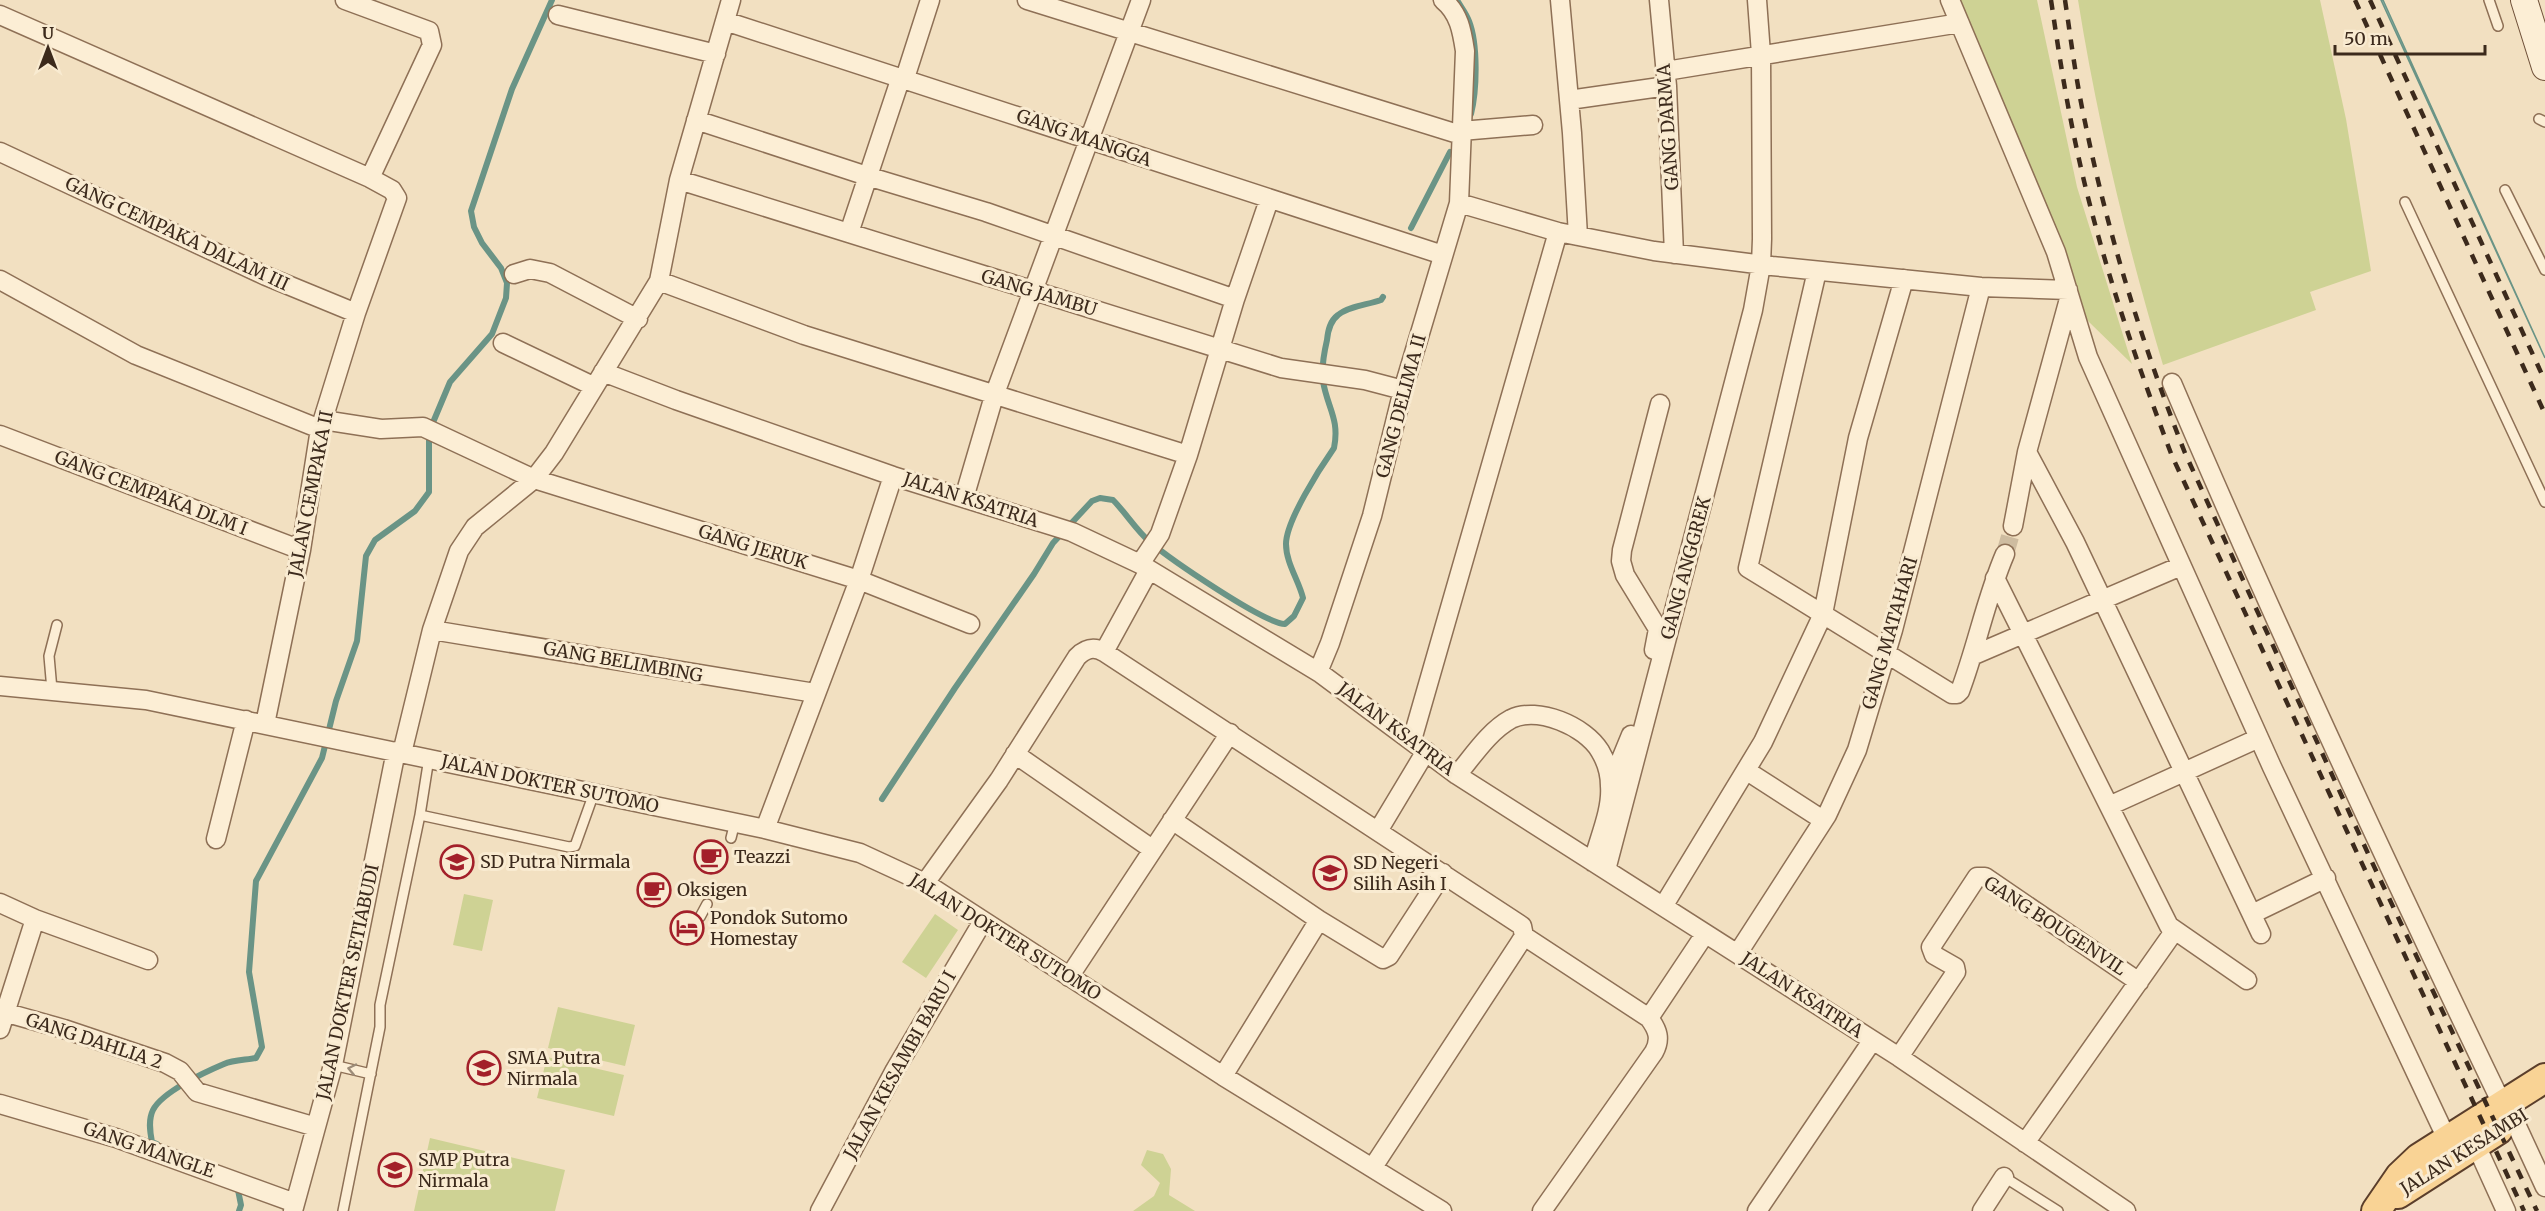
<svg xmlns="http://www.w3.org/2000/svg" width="2545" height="1211" font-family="Merriweather,serif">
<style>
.green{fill:#ced294}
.water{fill:#a4c4b9;stroke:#6a9486;stroke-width:1.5}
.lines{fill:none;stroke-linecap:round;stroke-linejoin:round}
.stream{stroke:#6a9486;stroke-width:6}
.minor-tunnel{stroke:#cebca0;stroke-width:18;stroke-dasharray:18 9;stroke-linecap:butt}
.service-casing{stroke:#8e7056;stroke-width:12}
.minor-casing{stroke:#8e7056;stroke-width:21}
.secondary-casing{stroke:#70513a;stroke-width:28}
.primary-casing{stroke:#5b3e2b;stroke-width:32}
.service{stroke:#fceed5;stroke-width:9}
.minor{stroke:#fceed5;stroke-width:18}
.secondary{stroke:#fceed5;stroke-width:26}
.primary{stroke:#f9d395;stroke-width:28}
.rail{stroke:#3c2a1c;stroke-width:4.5;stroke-dasharray:10 10;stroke-linecap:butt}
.oneway{stroke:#9c8c78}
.labels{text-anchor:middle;stroke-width:6;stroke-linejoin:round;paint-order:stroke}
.street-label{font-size:18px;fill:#3c2a1c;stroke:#f9ebd1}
.poi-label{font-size:18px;fill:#3c2a1c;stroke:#f9ebd1;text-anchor:start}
</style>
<rect width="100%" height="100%" fill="#f2e0c1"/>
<path class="green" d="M1960,0H2037L2077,187L2132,364L2088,321L2068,278L2054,231Z
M2078,0H2320L2346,119L2371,271L2310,292L2316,310L2163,365C2127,245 2098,124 2078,0Z
M464,894L493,900L482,951L453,945Z
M935,914L958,930L926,978L902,962Z
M558,1007L635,1025L625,1066L548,1048Z
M547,1057L624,1075L614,1116L537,1098Z
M430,1138L565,1170L555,1211H414Z
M1147,1150L1163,1154L1171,1169L1169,1195L1195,1211H1133L1154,1196L1160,1183L1141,1165Z"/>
<path class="water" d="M2381,0H2383L2545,358Z"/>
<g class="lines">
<path class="stream" d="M1457,0C1461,7 1466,13 1469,21C1478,44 1477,90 1471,114
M1411,228L1450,152
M882,799L955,688L1034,574L1053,543L1092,501L1100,498L1113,500C1126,513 1136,530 1150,542C1170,559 1263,623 1285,624L1294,616L1303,598C1299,581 1286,563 1286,544C1286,521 1320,468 1334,448C1340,419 1327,407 1323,381C1321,367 1324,353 1327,340C1328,330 1330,321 1338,315C1349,306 1367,305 1381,300L1383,297
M157,1144L152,1142C150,1132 148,1120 153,1110C162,1092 205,1072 224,1064C233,1060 246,1060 256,1058L262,1047L249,972L256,881L322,758L336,701L357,641L366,556L375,540L415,511L429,492V432L450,382L492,334L506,298L507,283L501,268L482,243L474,227L471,211L512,89L552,0
M237,1185L241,1205L239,1211"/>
<path class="minor-tunnel" d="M2005,554L2013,526"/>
<g class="service-casing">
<path id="service" d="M2489,0L2498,26
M2539,119L2545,122
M2505,190L2545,270
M2405,202L2545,502
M52,690L49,656L57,625
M429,758L420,815L569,847L575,846L594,793
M731,838L735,822
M700,917L707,904
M333,1065L371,1074
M2004,1177L2058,1211
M343,1211L380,1027V1005L420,815"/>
</g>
<g class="minor-casing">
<path id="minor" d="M345,0L429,31L432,45L370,178
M1027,0L1461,135
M1560,0L1572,133L1578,236
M1659,0L1667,86L1674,254
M1950,0L2056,252L2088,357L2272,767L2447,1139
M0,15L370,178L392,190L397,198L356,313L320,429L301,550L265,724
M558,15L716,54
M725,21L1443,255
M1666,71L1960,23
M905,78L930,0
M1569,100L1667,86
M696,120L867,176L986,212L1235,299
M1461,131L1533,125
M0,152L266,276L356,313
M679,180L1281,368L1365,380L1403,390
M1459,203L1558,232L1654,251L1772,266L1981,287L2068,290
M849,233L901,77
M1817,271L1748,568L1952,694H1957L1960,691C1977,646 1986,598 2005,554
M514,274L530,269L550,273L638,319
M0,280L136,355L320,429
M659,281L804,335L1188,455
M503,343L593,386
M603,372L676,400L893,476L1072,532L1140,564L1320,673L1457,775L1899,1057L2126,1211
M2172,383C2276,627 2388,867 2503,1106
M323,420L381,429L423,427L534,479L859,580L970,624
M0,435L301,550
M2027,452L2075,542L2261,934
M964,498L994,396L1141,0
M2013,526L2027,452L2069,299
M1140,564L1160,534L1188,455L1235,299L1269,200
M1995,578L2169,926L2247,980
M432,630L815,693
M1654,650L1658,629L1625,575L1621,561L1622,550L1660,404
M1104,652L1149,570
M1974,655L2181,566
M1318,672L1330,643L1372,516L1403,390L1459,203L1465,51C1462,31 1459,13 1443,0
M0,686L146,700L765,829L860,853L925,883L1223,1076L1442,1211
M1412,740L1558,232
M402,753L432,630L459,551L475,527L534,479L554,453L659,281L679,180L731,0
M1015,754L1152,849
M1747,771L1823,820
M1457,775C1473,756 1489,731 1511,719C1538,706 1585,726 1600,751C1606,761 1610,774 1610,786C1612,810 1599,838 1593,862
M1610,786L1631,735
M2109,806L2259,738
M1172,820L1319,920L1383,959L1389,956L1443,873
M765,829L859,580L893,476
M1378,831L1426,751
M216,839L246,720
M1606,870L1753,310L1761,265L1762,239L1761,54L1757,0
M925,883L999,780L1077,657C1085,649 1093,646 1104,652L1522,926L1524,936L1519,944L1373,1167
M0,903L35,919L148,960
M1664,905L1763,742L1823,614L1858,438L1904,279
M2252,914L2326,878
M1524,936L1649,1018C1658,1030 1661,1039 1654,1052L1542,1211
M1738,953L1827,815L1857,750L1893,630L1981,287
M1069,977L1230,733
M0,1011L64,1029L165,1063L180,1071L197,1092L316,1127
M1649,1018L1705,934
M0,1029L35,919
M1899,1057L1956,972L1955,967L1934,955L1931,947L1977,877H1985L2139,982
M1223,1076L1319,920
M0,1104L116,1138L295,1203
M2514,1120L2545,1187
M2025,1143L2175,930
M2476,1145L2506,1211
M293,1211L333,1065L396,751
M820,1211L895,1070L983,921
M1757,1211L1872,1041
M1982,1211L2004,1177"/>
</g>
<g class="secondary-casing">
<path id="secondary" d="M2524,0L2545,67"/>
</g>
<g class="primary-casing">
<path id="primary" d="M2398,1194L2498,1130
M2376,1211L2400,1176L2419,1158L2545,1078"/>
</g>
<use href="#service" class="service"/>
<use href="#minor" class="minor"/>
<use href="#secondary" class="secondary"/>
<use href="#primary" class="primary"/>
<path class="rail" d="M2051,0C2057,40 2063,81 2071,121C2093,235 2131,348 2172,456L2524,1211
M2065,0C2071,40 2076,81 2085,122C2108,235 2143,346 2185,453L2371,860L2537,1211
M2355,0L2545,414
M2370,0L2545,381"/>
</g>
<defs><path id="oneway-chevron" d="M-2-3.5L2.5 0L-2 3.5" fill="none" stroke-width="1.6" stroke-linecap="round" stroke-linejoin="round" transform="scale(1.5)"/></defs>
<use class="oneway" href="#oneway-chevron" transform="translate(352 1069) rotate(-168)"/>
<defs>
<g id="cafe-ring" transform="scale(1.725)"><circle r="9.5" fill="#f9ebd1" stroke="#a3202a" stroke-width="1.5"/><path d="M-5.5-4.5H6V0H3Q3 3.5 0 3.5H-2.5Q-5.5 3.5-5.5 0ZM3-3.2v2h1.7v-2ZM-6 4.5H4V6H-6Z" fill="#a3202a"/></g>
<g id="school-ring" transform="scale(1.725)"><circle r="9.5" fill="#f9ebd1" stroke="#a3202a" stroke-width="1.5"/><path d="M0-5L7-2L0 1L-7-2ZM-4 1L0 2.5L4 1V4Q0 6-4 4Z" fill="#a3202a"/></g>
<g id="hotel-ring" transform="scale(1.725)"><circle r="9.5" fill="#f9ebd1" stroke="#a3202a" stroke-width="1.5"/><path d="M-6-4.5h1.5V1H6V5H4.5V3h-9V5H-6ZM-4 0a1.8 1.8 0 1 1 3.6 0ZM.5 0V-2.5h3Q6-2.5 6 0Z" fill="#a3202a"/></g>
</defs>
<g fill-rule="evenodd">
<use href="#cafe-ring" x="711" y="857"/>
<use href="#school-ring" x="457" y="862"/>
<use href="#school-ring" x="1330" y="873"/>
<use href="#cafe-ring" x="654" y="890"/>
<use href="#hotel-ring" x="687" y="928"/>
<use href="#school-ring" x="484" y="1068"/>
<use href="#school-ring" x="395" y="1170"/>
</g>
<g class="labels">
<g class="street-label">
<text transform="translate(1668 127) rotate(-94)" y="6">GANG DARMA</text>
<text transform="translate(1084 138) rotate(19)" y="6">GANG MANGGA</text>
<text transform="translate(177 234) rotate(25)" y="6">GANG CEMPAKA DALAM III</text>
<text transform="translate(1039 293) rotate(17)" y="6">GANG JAMBU</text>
<text transform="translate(1401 406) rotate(-75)" y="6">GANG DELIMA II</text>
<text transform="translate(151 493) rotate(21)" y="6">GANG CEMPAKA DLM I</text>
<text transform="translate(311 494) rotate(-79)" y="6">JALAN CEMPAKA II</text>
<text transform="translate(971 500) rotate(18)" y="6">JALAN KSATRIA</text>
<text transform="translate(753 547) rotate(17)" y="6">GANG JERUK</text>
<text transform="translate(1686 568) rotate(-75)" y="6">GANG ANGGREK</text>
<text transform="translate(1890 633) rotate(-74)" y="6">GANG MATAHARI</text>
<text transform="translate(623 662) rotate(10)" y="6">GANG BELIMBING</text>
<text transform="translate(1396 729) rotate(37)" y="6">JALAN KSATRIA</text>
<text transform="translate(550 784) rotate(12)" y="6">JALAN DOKTER SUTOMO</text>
<text transform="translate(2055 926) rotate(33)" y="6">GANG BOUGENVIL</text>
<text transform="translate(1005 937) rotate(32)" y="6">JALAN DOKTER SUTOMO</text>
<text transform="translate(348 982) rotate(-78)" y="6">JALAN DOKTER SETIABUDI</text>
<text transform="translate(1802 995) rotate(33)" y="6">JALAN KSATRIA</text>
<text transform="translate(94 1041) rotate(18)" y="6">GANG DAHLIA 2</text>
<text transform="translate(900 1065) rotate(-61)" y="6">JALAN KESAMBI BARU I</text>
<text transform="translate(149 1150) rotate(19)" y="6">GANG MANGLE</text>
<text transform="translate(2464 1152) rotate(-32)" y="6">JALAN KESAMBI</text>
</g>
<g class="poi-label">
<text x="734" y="863">Teazzi</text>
<text x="480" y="868">SD Putra Nirmala</text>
<text x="1353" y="869">SD Negeri<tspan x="1353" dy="21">Silih Asih I</tspan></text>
<text x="677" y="896">Oksigen</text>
<text x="710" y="924">Pondok Sutomo<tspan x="710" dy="21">Homestay</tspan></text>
<text x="507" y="1064">SMA Putra<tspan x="507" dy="21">Nirmala</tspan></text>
<text x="418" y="1166">SMP Putra<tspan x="418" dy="21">Nirmala</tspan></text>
</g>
</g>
<g transform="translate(48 48)" stroke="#f9ebd1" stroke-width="4.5" paint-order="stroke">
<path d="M0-4.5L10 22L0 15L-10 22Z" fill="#3c2a1c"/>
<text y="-9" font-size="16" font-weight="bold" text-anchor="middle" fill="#3c2a1c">U</text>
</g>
<path d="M2335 45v9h150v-9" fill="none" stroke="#3c2a1c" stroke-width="3"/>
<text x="2344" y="45" font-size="18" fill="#3c2a1c" stroke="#f9ebd1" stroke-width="4.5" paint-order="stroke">50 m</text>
</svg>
